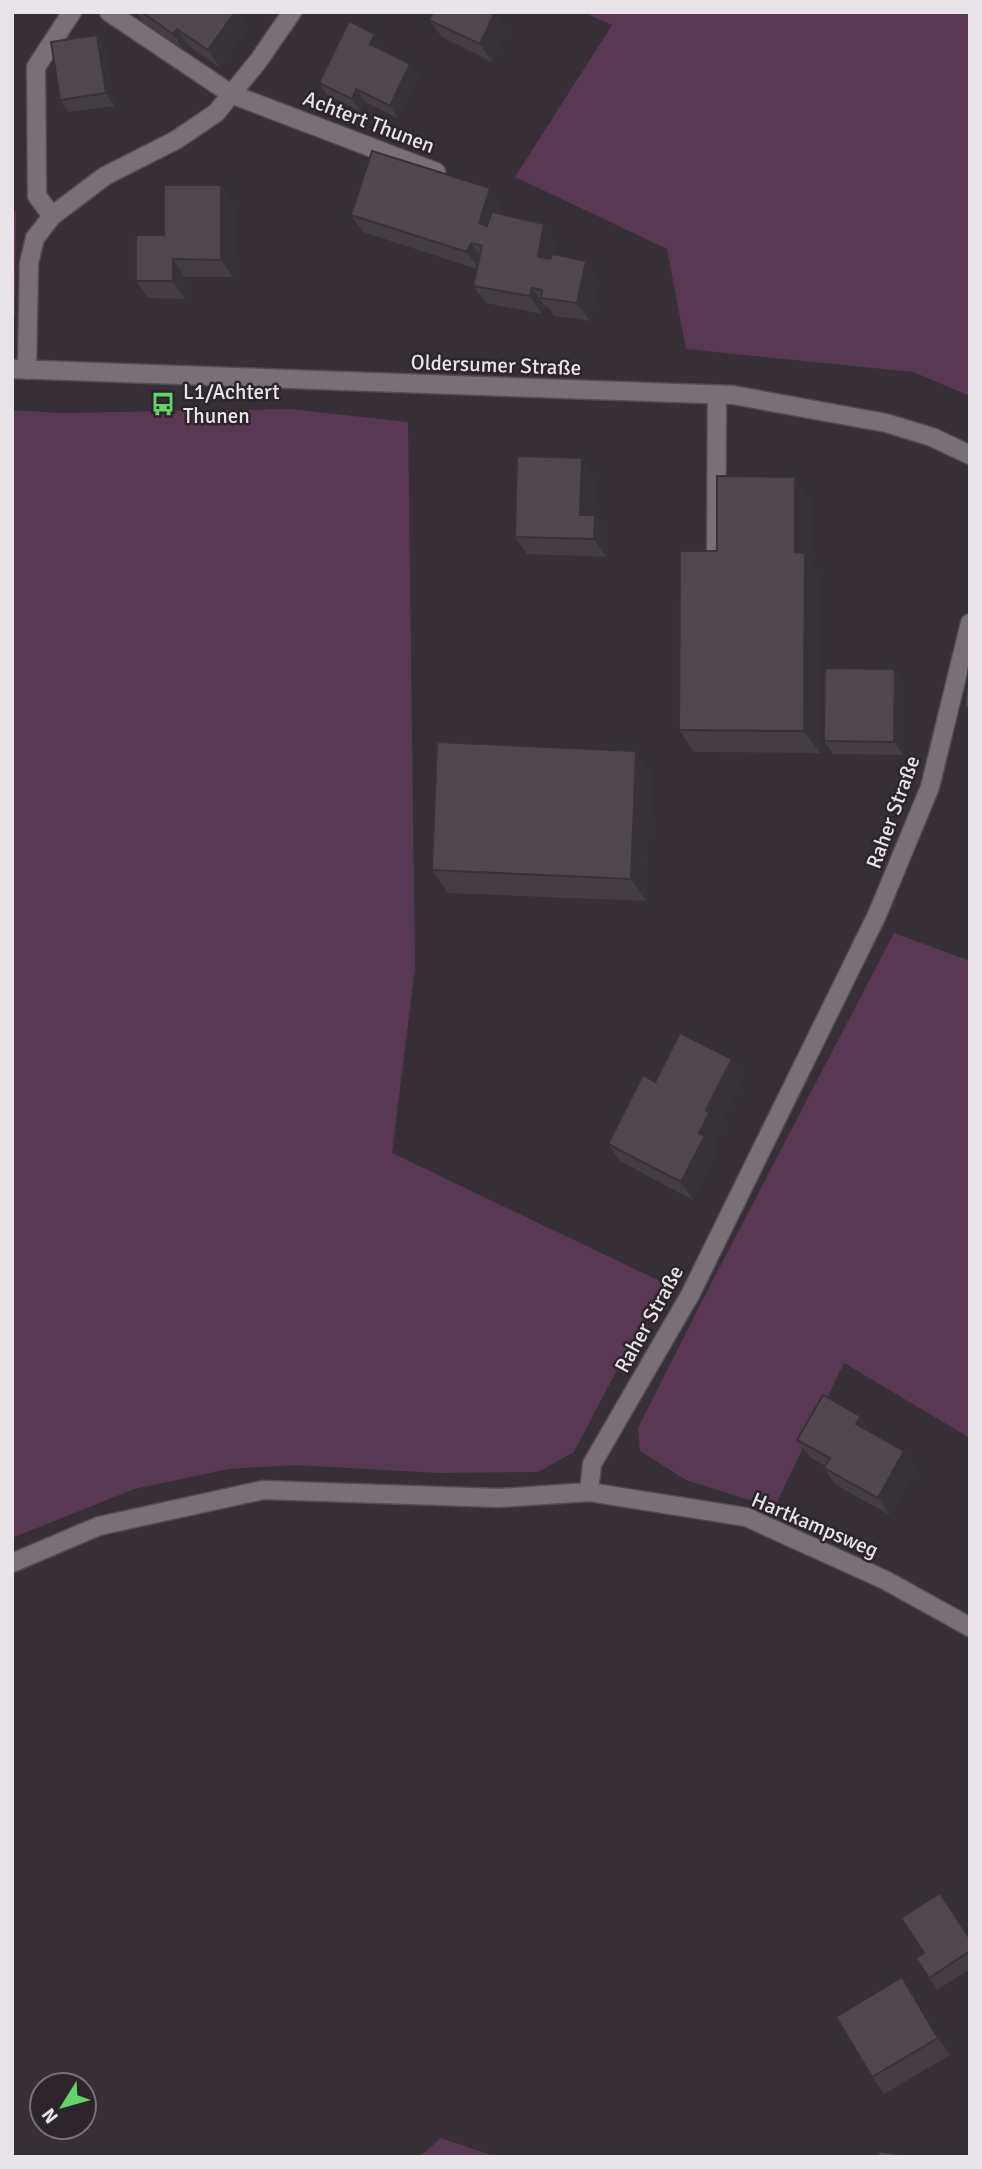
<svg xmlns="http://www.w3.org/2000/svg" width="982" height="2169" font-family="Signika,sans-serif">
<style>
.green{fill:#593853}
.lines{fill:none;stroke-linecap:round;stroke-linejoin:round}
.lane-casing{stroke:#534c51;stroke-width:21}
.street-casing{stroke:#534c51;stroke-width:21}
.secondary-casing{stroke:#534c51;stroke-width:21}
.lane{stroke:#797077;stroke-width:18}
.street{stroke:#797077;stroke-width:18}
.secondary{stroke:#797077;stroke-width:18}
.wall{fill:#443d42}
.shaded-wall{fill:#373236}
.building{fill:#4f474d;stroke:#373236;stroke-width:2}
.labels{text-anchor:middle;stroke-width:5;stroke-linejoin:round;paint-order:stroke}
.street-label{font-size:21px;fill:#e9e4e8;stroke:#2c252b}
.poi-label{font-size:21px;fill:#e9e4e8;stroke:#2c252b;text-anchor:start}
</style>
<rect width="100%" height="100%" fill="#362f35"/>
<path class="green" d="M583,12H970V396L913,372L686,349L667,249L515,177L612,25Z
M12,211H16L15,316H12Z
M290,409L408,422L415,968L392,1153L666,1284L651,1305L574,1452L538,1472L439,1473L295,1465L229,1469L134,1489L12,1538V410L61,413Z
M894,933L970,961V1438L844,1363L774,1508L686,1480L640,1451L638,1428L702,1301Z
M441,2138L497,2157H419Z"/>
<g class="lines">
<g class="lane-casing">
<path id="lane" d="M716,562L717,395"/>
</g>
<g class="street-casing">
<path id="street" d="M109,12L231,94L436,172
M52,216L37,196L36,67L72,12
M27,370L29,263L35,238L52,216L105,176L176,140L216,113L259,60L292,12
M589,1492L746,1517L885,1580L970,1627
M12,1563L99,1526L263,1490L499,1498L589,1492L592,1464L690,1295L877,915L930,787L970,623"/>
</g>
<g class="secondary-casing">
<path id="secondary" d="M12,369L733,395L886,423L932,437L970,455"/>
</g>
<use href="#lane" class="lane"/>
<use href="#street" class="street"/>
<use href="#secondary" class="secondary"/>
</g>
<path class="wall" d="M137,12H239L249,26L220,68L189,46L186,52L143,22Z
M429,20L508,29L492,62L442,37Z
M383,46L382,50L410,64L419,76L398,118L365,102L360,111L327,95L319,83Z
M106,47L114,106L68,112L60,100Z
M221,185L234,203L233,277H185V299L148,298L136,281L164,235Z
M502,206L499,214L556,242L554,255L599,278L590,321L554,316L547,306L544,305L542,314L486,303L473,286L477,269L363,232L351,215Z
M594,476L593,515H595L607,533L606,557L527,554L515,537Z
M811,499L810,561L821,575L820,753L694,752L679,730Z
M895,669L903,681V755L833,754L824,741Z
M636,751L651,773L646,901L448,893L432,870Z
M732,1059L744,1077L719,1127L722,1131L713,1148L717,1153L693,1200L620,1161L608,1144L655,1082Z
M872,1433L904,1451L916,1469L890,1515L836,1485L824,1468L825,1466L810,1457L797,1440Z
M949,1905L970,1938V1969L937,1990L916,1958L924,1953Z
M915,1995L950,2055L884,2094L872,2077Z"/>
<path class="shaded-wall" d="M235,12H239L249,26L220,68L208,50Z
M495,12L508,29L492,62L480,44Z
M177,29L189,46L186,52L173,34Z
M375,34L383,46L379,56L370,44Z
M97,35L106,47L114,106L106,93Z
M410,64L419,76L398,118L390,106Z
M356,89L365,102L360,111L352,99Z
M221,185L234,203L233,277L221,260Z
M490,188L502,206L491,240L479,223Z
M544,224L556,242L550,274L538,257Z
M471,243L483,261L480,270L467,252Z
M173,259L185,277V299L173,281Z
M586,261L599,278L590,321L577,303Z
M532,288L544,305L542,314L530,296Z
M582,458L594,476L593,533L580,515Z
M795,477L811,499L810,560L821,575L820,753L804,731L795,552Z
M595,515L607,533L606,557L594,539Z
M895,669L903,681V755L894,742Z
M636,751L651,773L646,901L631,879Z
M732,1059L744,1077L719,1127L722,1131L713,1148L717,1153L693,1200L681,1182L699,1133L706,1110Z
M860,1416L873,1434L856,1424Z
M904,1451L916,1469L890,1515L878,1498Z
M902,1977L915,1995L950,2055L938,2038Z"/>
<path class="building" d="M142,12H235L208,50L177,29L173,34Z
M433,12H495L480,44L429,20Z
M349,21L375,34L370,44L410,64L390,106L356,89L352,99L319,83Z
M97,35L106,93L60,100L51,42Z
M372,151L490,188L479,223L487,226L492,212L544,224L538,257L550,259L552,254L586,261L577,303L541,298L542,290L532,288L530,296L473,286L482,246L471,243L467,252L351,215Z
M164,185H221V260L173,259V281H136V235H164Z
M517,456L582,458L580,515H595L594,539L515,537Z
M717,476L795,477V552L805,553L804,731L679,730L680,551H717Z
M970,654V707H965Z
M825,668L895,669L894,742L824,741Z
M437,742L636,751L631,879L432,870Z
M680,1033L732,1059L706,1110L709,1113L699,1133L705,1136L681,1182L608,1144L643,1075L655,1082Z
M823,1395L860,1416L856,1424L904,1451L878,1498L824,1468L830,1458L797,1440Z
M940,1893L970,1939V1951L929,1978L916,1958L924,1953L901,1918Z
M902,1977L938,2038L872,2077L836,2017Z
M879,2151L915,2157H878Z"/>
<defs>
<g id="bus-bare" transform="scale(1.89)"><path d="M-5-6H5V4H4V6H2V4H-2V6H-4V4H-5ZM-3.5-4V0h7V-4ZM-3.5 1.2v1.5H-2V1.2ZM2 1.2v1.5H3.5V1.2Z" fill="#63d468" stroke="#2c252b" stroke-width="2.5" paint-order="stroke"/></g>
</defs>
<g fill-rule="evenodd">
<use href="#bus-bare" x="163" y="404"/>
</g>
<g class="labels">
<g class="street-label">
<text transform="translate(369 122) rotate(21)" y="7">Achtert Thunen</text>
<text transform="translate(496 365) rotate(2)" y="7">Oldersumer Straße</text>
<text transform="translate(893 812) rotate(-70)" y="7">Raher Straße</text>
<text transform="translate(649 1319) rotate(-61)" y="7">Raher Straße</text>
<text transform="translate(815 1525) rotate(23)" y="7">Hartkampsweg</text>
</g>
<g class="poi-label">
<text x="183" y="399">L1/Achtert<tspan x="183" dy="24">Thunen</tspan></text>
</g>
</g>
<rect width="982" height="2169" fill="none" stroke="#e9e4e8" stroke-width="28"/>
<g transform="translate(63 2106) rotate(233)"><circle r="33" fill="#2c252b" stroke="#787177" stroke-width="2"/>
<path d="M0-5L12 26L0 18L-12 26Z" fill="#63d468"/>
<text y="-10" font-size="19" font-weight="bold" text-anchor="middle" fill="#e9e4e8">N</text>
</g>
</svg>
